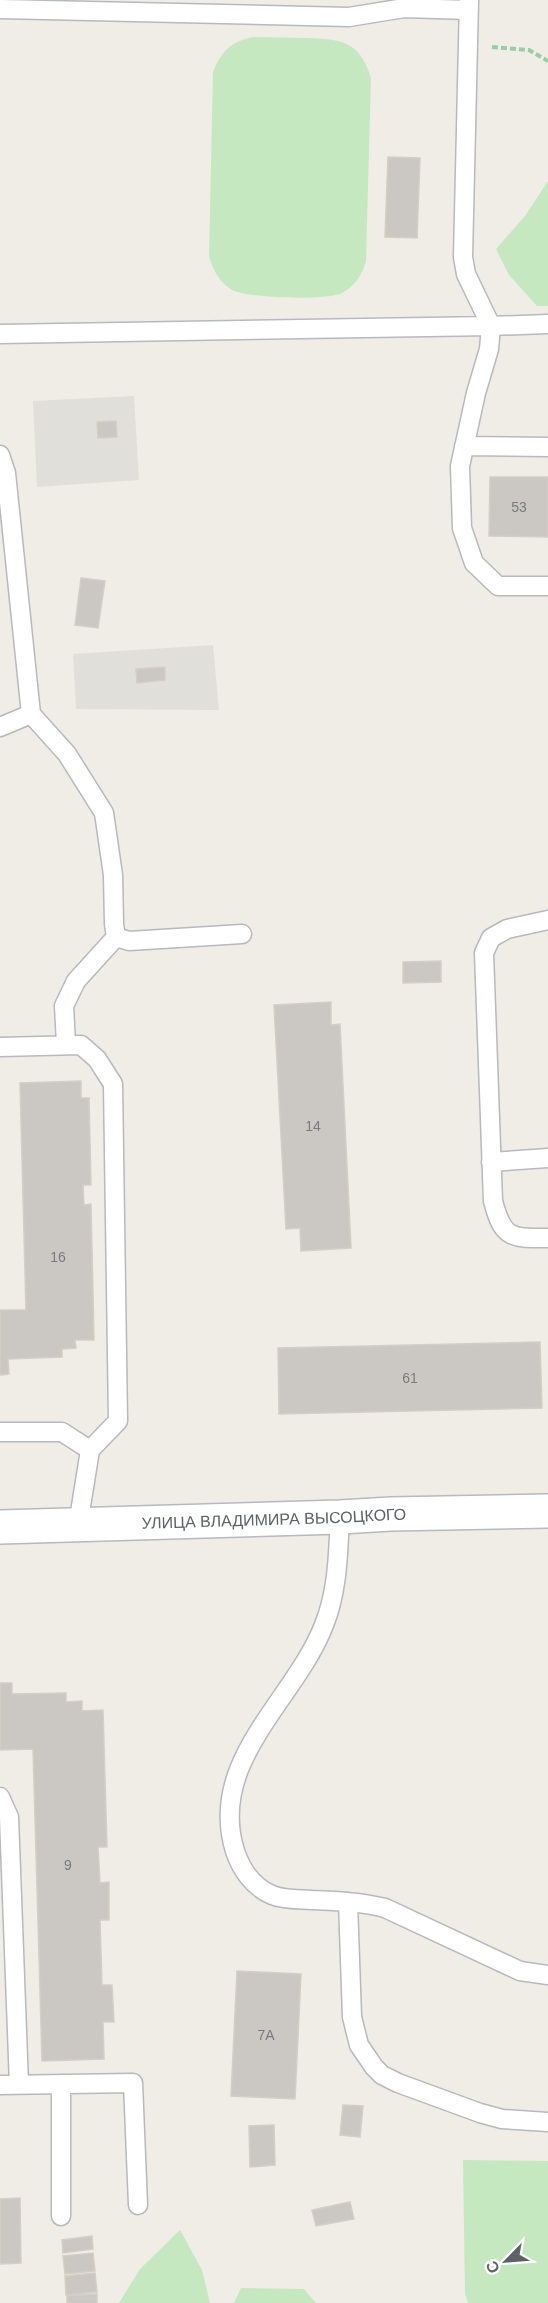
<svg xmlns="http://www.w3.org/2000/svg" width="548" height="2303" font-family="Helvetica,sans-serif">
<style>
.industrial{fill:#e1dfda}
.green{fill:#c5e8c1}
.building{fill:#cbc7c3;stroke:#d5cec4;stroke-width:1.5}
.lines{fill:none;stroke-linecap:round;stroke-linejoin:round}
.lane-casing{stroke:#b6b9bd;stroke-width:21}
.street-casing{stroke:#b6b9bd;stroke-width:36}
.path{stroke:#9bcca5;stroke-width:4;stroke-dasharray:6 3;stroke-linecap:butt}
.lane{stroke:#fff;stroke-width:18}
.street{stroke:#fff;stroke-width:33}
.labels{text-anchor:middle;stroke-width:4.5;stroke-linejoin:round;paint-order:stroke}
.number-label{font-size:14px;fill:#787b7e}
.street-label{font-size:16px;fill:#5d6267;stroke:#fff}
</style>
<rect width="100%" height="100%" fill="#f0ede6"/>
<path class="industrial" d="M134,396L139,480L37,487L33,401Z
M213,645L219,710L76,709L73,654Z"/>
<path class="green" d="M253,37C271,37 288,38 306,38C341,39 360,41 371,78L366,261C362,275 355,286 342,293C327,301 246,298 232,290C219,282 213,270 209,256L213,72C221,51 232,41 253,37Z
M548,181V306H537L509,275L496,249L525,216Z
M463,2160L548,2161V2303H468L465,2294Z
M180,2230L202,2270L210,2303H119L140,2269Z
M241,2288L304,2289L316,2303H234Z"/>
<path class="building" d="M388,157L420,158L417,238L385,237Z
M116,421L117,437L98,438L97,422Z
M490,477H548V537L489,536Z
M81,578L105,581L98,628L75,625Z
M165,667V680L137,683L136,669Z
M441,961V982L403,983V962Z
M331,1002V1025L340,1024L351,1248L301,1251L300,1228L286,1229L274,1005Z
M81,1081V1098H89L91,1185H83L84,1205L91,1204L94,1340H75L76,1348L62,1349V1357L8,1359L9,1374L0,1375V1310H26L20,1083Z
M540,1342L542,1408L279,1414L278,1348Z
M0,1683H12V1694L66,1693V1702L82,1701V1711L103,1710L107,1847H98L100,1883L109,1882V1920H100L102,1985H112L114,2022H103L104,2059L42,2061L33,1749L0,1750Z
M237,1971L301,1974L295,2099L231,2096Z
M343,2105L363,2106L360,2137L340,2135Z
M274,2125L275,2165L250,2167L249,2126Z
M20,2198L21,2263L0,2264V2199Z
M350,2202L354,2219L316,2226L312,2210Z
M92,2236L93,2249L63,2253L62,2240Z
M93,2253L95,2271L65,2274L63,2256Z
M95,2273L97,2292L66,2295L65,2276Z
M97,2294V2303H67V2296Z"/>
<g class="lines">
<g class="lane-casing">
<path id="lane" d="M469,0L463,257L466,274L491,326L548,324
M0,9L349,17L404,8L469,10
M0,334L491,326L489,349L476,393L460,466L462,528L474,563L498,586H548
M464,446L548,447
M0,455L6,473L31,714L67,754L104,813L113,875L114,924L116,937L129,941L242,934
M0,727L31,714
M548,920L507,929L491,938L484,953L493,1201C503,1239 511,1238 548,1238
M66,1044L64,1006L76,981L116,937
M0,1047L81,1045L97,1059L113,1084L118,1421L90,1450L78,1525
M491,1162L548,1158
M0,1432H62L90,1450
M340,1517C338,1553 338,1590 324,1625C295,1700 207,1761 235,1851C241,1869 253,1887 272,1895C284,1900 299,1899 312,1900C337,1901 361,1902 385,1908L520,1971L548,1975
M0,1797L9,1817L19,2085
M348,1902L352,2017L359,2045L374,2067L382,2075L398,2083L480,2113L502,2119L548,2122
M61,2084V2216
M0,2085L133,2083L138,2205"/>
</g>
<g class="street-casing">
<g id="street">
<path id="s1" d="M0,1527L340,1517L391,1514L548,1511"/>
</g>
</g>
<path class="path" d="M492,47L529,50L548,61"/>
<use href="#lane" class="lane"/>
<use href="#street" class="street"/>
</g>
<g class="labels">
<g class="number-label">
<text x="519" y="512">53</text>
<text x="313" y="1131">14</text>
<text x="58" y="1262">16</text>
<text x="410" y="1383">61</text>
<text x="68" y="1870">9</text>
<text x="266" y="2040">7А</text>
</g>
<g class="street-label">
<text dy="6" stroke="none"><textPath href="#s1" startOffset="274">УЛИЦА ВЛАДИМИРА ВЫСОЦКОГО</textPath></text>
</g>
</g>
<g transform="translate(506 2261) rotate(245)" stroke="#ffffff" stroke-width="4.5" paint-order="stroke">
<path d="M0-4.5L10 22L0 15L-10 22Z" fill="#5d6267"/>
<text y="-9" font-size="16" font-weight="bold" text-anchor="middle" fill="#5d6267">С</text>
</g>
</svg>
